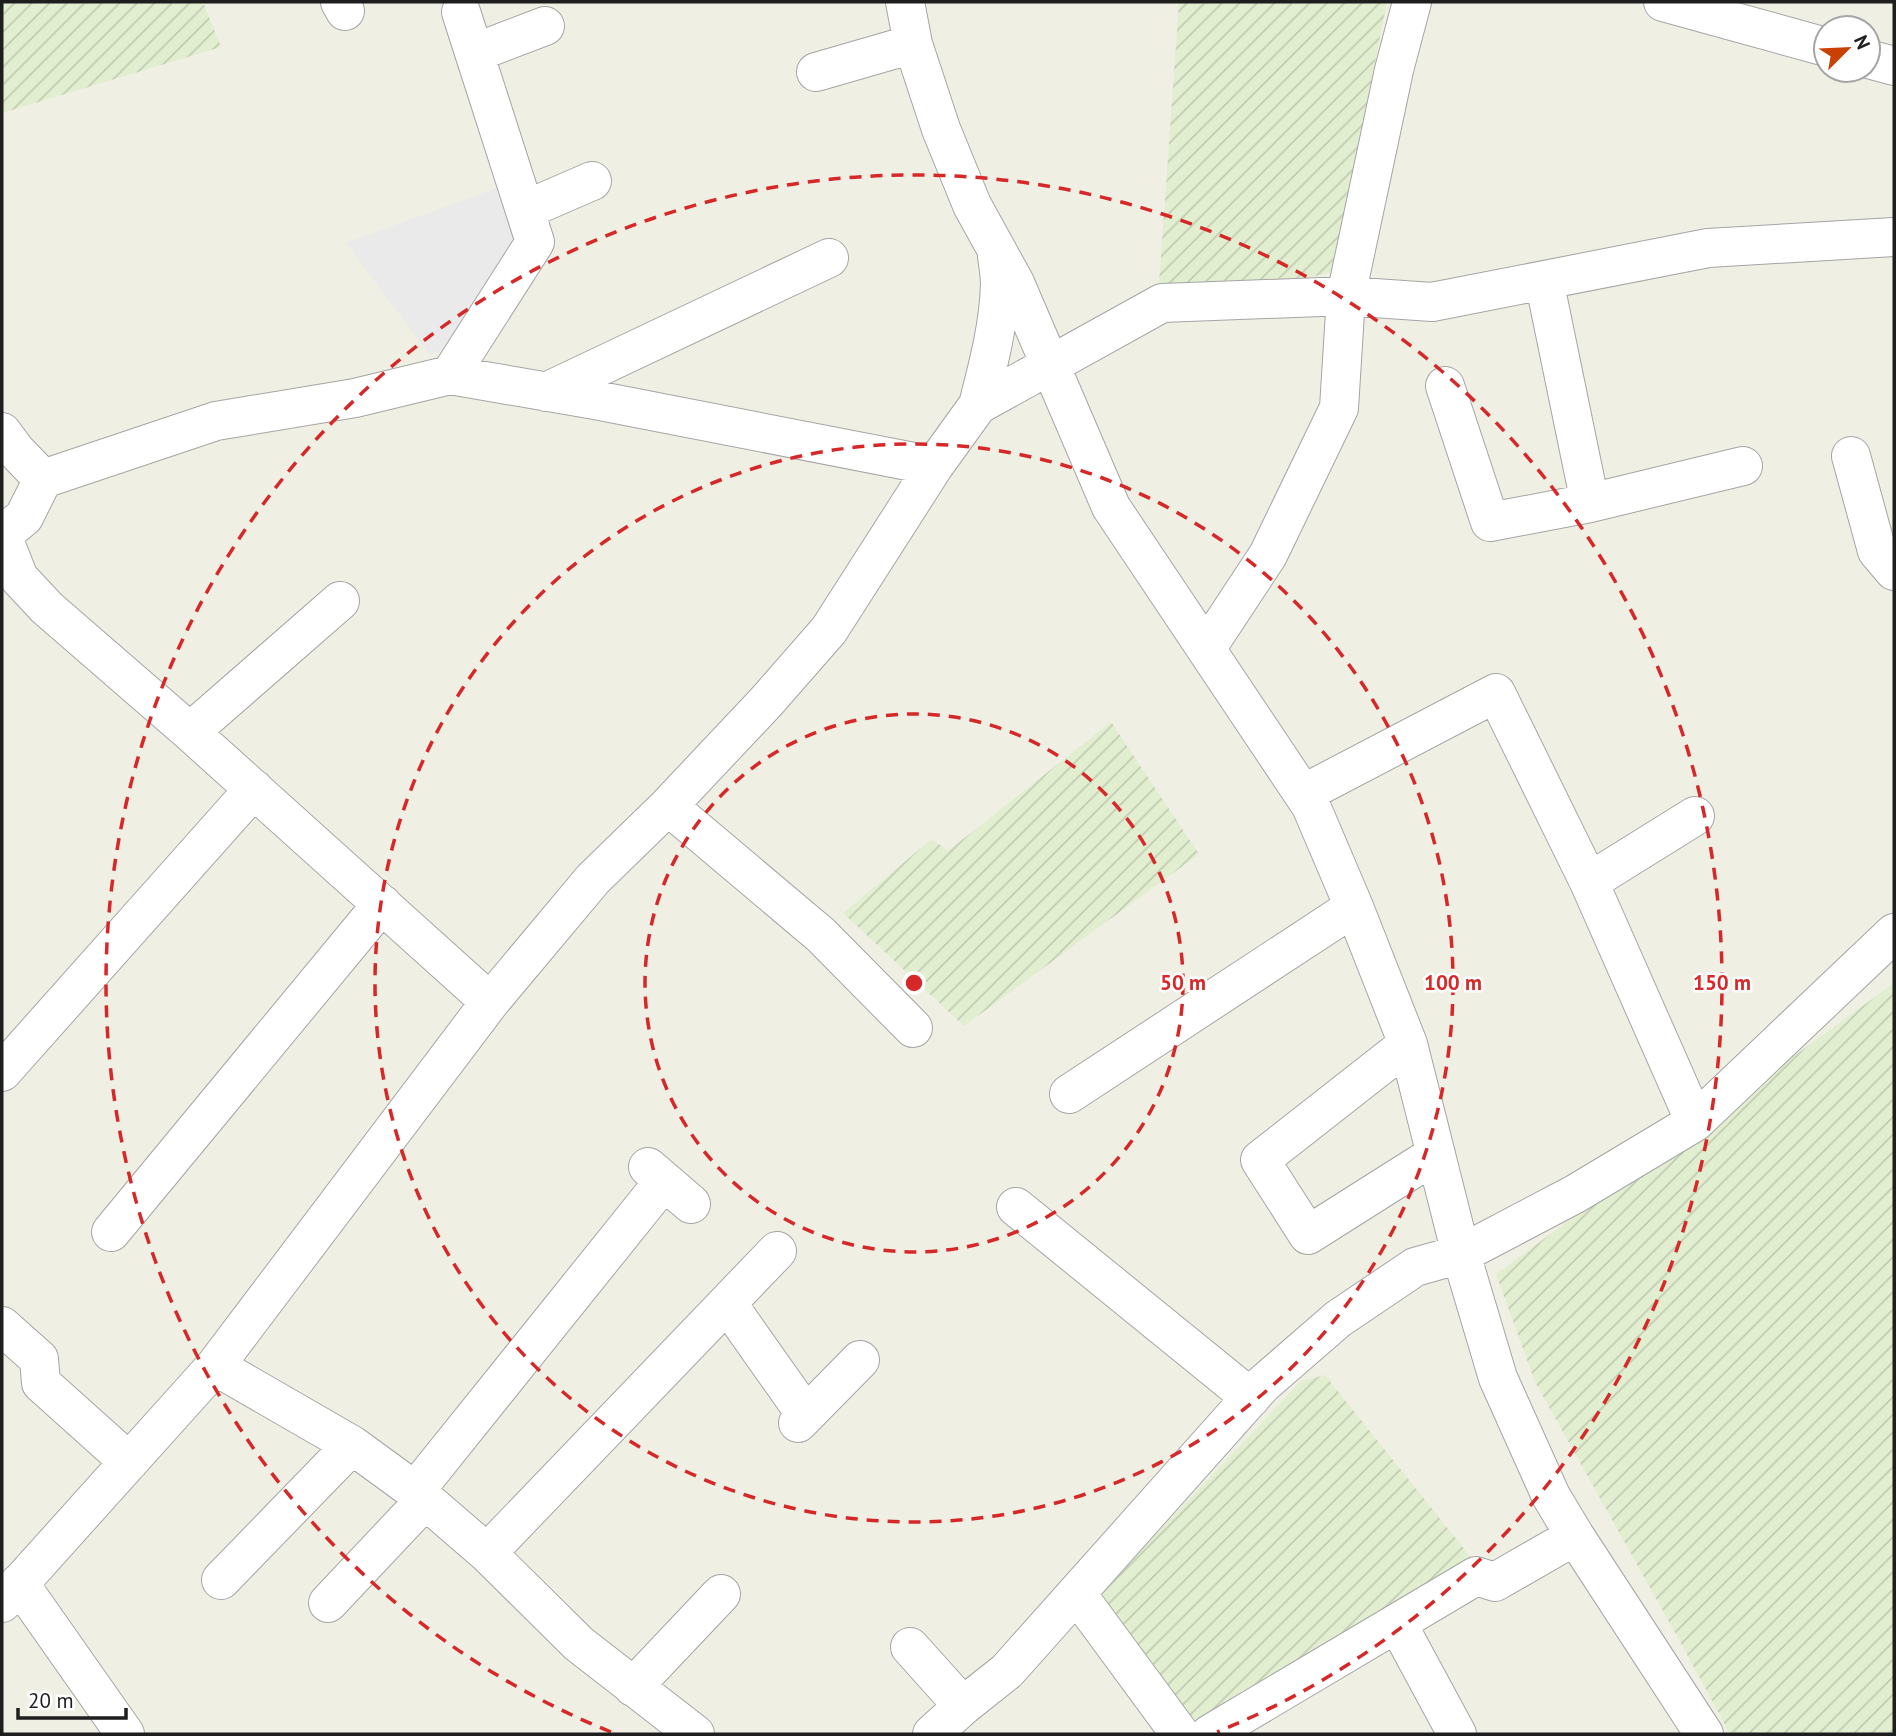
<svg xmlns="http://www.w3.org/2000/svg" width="1896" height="1736" font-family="'PT Sans',sans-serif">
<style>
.farmland{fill:url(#farmland-furrows)}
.parking{fill:#eaeaea}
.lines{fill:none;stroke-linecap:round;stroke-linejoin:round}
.minor-casing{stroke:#a5a5a5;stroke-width:40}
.minor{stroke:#fff;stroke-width:38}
.ring{fill:none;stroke:#d62828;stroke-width:3.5;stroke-dasharray:12 9}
.centre{fill:#d62828;stroke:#fff;stroke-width:3.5}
.ring-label{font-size:21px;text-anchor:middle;font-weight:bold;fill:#d62828;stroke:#fff;stroke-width:5;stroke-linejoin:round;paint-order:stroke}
</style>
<defs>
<pattern id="farmland-furrows" width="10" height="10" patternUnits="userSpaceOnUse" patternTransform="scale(1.75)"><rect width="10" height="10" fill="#e2eed0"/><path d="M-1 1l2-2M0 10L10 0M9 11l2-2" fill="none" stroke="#c1ccb2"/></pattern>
</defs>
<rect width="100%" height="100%" fill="#efefe4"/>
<path class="farmland" d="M2,2H203L221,47L2,113Z
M1179,2H1387L1333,272L1311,277L1159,285Z
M1111,722L1199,854L964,1026L843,913L932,839L948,851Z
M1894,983V1734H1730L1677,1636L1535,1382L1496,1274Z
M1325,1375L1473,1560L1198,1721L1184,1714L1101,1593L1301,1381Z"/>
<path class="parking" d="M500,187L516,235L450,341L441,351L430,355L346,243Z"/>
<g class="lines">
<g class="minor-casing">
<path id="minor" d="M340,2L345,11
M905,2L913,44L941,129L972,205L1015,283L1111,507L1311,806L1354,907L1408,1044L1461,1254L1498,1378L1551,1496L1575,1536L1704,1734
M1663,2L1826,47
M474,53L545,26
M1868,59L1894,66
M816,72L913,44
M525,210L592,181
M1544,280L1590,503
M450,375L535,242L461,12
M1445,386L1490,522L1590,503L1743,466
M546,392L829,258
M978,405C988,366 999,325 1000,284C1000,275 998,265 997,256
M2,432L16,451L43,479
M1851,456L1877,551L1894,571
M2,535L24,517L43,479L216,421L355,398L450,375L595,400L934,466
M2,535L19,578L47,608L190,732L490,1002
M1206,649L1268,555L1339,408L1346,296L1432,302L1708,248L1894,237
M190,732L340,601
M1303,794L1496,693L1589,882L1695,1122
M668,806L821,935L913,1028
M1589,882L1695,816
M1408,1044L1260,1160L1308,1235L1436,1154
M2,1072L254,789
M1069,1094L1354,907
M648,1167L691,1204
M1016,1207L1251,1398
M111,1232L382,904
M727,1303L806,1415
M2,1326L39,1359L41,1383L129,1462
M215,1366L352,1445L415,1491L487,1553L579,1644L695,1734
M798,1423L860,1360
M415,1491L664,1181
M487,1553L777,1251
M221,1580L352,1445
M19,1583L125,1734
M1077,1594L1180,1734
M2,1603L215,1366L490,1002L593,879L668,806L766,702L829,630L934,466L978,405L1162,303L1346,296L1394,70L1412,2
M328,1603L425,1500
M1397,1623L1457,1734
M910,1647L963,1706
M633,1687L721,1594
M932,1734L963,1706L1007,1671L1262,1385L1338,1319L1415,1267L1461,1254L1575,1194L1695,1122L1894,933
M1210,1734L1476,1576L1495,1582L1575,1536"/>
</g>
<use href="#minor" class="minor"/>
</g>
<g class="ring">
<circle cx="914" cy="983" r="269"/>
<circle cx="914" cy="983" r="539"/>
<path d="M611 1732A808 808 0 1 1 1217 1732"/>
</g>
<circle cx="914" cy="983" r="10" class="centre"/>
<g class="ring-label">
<text x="1183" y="990">50 m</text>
<text x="1453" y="990">100 m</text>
<text x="1722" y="990">150 m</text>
</g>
<rect width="1896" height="1736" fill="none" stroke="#1e1e1e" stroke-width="7"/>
<g transform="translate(1847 49) rotate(66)"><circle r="33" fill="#ffffff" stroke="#a5a5a5" stroke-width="2"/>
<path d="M0-5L12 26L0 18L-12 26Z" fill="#ca4003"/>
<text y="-10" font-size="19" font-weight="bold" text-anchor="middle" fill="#1e1e1e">N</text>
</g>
<path d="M18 1708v10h108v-10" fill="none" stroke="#1e1e1e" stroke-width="3.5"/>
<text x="28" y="1708" font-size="21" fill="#1e1e1e" stroke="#ffffff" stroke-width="5" paint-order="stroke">20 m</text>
</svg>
